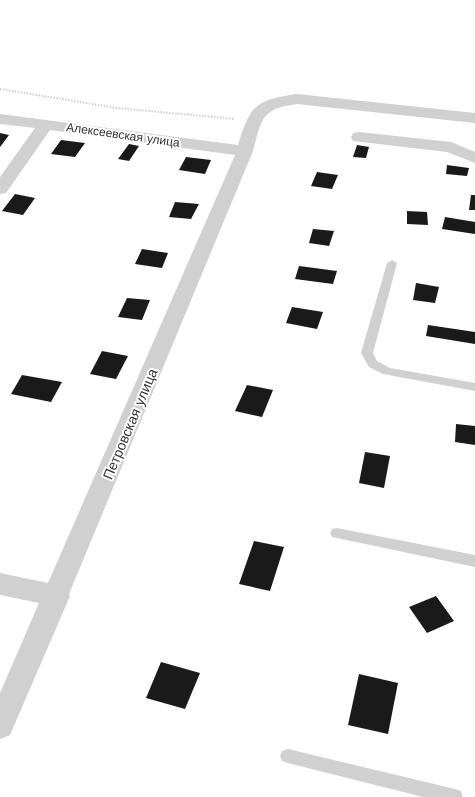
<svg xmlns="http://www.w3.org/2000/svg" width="475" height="797" font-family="'Work Sans',sans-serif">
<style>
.building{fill:#1a1a1a}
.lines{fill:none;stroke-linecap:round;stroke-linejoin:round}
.path{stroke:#cdcdcd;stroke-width:2;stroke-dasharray:1.5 1.5;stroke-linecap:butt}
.service{fill:#d0d0d0;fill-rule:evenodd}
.minor{fill:#d0d0d0;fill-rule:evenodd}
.labels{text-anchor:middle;stroke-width:4;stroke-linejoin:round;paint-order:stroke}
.far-street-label{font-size:12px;fill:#333;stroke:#fff}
.street-label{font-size:14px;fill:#333;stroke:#fff}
</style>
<rect width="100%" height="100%" fill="#fff"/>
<path class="building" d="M0,133L9,135L0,147Z
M61,140L85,143L75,157L51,154Z
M129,144L139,146L129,161L118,159Z
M357,145L369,147L366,158L353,157Z
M186,157L211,160L205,174L179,170Z
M447,165L469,168L467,176L446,174Z
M317,172L338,175L332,189L311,186Z
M15,194L35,198L23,215L2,211Z
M471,195H475V210H469Z
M175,202L199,204L191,219L169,217Z
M407,211L427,212L428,225L407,224Z
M445,217L475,222V234L442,229Z
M313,229L334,231L329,246L309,243Z
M142,249L168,253L162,268L135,264Z
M299,266L337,271L333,284L295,279Z
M416,283L439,287L435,303L413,300Z
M127,298L150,300L142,320L118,317Z
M292,307L323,312L317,329L286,323Z
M428,325L475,332V344L426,336Z
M102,351L128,356L116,379L90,374Z
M22,375L62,382L51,402L11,394Z
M247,385L273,390L262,417L235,411Z
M456,424L475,426V445L455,442Z
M365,452L390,456L384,488L359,483Z
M254,541L284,547L270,591L239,584Z
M436,596L454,621L427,633L409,607Z
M161,662L200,673L185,709L146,698Z
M359,674L398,683L388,734L348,725Z"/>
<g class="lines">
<path class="path" d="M0,89L117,108L235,119"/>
<path class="service" d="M392,260L397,263L373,353L377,361L390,368L475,383V391L383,374L369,367L361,353L387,263Z
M337,528L475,555V567L332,537L330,533L332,529Z
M288,749L455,789L461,791L463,797H423L288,763L282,761L280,756L282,751Z"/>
<path class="minor" d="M297,94L475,113V123L297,104C261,109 262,118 253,151L69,594L70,596L10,735L0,739V693L39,603L0,595V573L48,583L235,155L50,130L6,193L0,194V177L35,128L0,124V114L238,145C250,105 256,100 297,94Z
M359,132L451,142L475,152V163L447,152L353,141L351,137L353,133Z"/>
</g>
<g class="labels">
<g class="far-street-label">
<text transform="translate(123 135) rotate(8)" y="4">Алексеевская улица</text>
</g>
<g class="street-label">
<text transform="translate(130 424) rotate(-67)" y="5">Петровская улица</text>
</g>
</g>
</svg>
